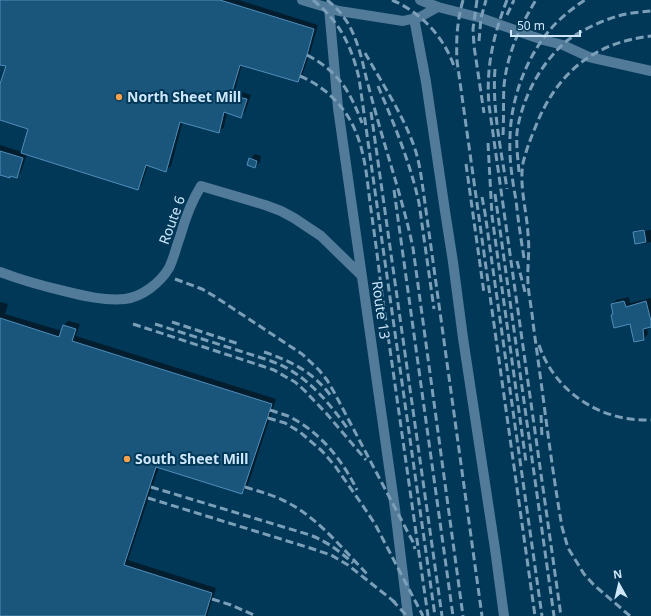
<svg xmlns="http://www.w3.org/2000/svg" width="651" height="616" font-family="'Noto Sans',sans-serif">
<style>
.shadow{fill:#0007}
.building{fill:#1a557c;stroke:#4f8ebb}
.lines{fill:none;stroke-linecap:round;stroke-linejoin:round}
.minor{stroke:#527a99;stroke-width:10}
.rail{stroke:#7b9fb8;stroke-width:3;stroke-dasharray:8 4;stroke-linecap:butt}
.poi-dot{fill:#f8a04b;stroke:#023857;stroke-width:1.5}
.labels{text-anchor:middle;stroke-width:4;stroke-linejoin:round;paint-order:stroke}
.poi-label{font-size:14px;font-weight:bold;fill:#cee7fb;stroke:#023857;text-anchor:start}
.street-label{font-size:14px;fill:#cee7fb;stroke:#023857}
</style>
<rect width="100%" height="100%" fill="#023857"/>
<path class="shadow" d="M0,0H239L318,25L311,50L302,76L297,81L242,64L235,90L251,95L245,112L240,117L227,112L224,127L219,132L183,121L171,166L166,170L148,165L142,184L138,189L27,154L21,172L17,177L11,175L9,177L0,174V145L22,152L29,128L0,119V88L7,66L0,64Z
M255,154L261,156L260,162L255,166L250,159Z
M645,229V231L651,230V242L643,244V242L634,232L635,231Z
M629,297L630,303L651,298V326L647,327L648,334L644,339L635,341L631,323L614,314L612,304L616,300Z
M0,302L8,304L5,314L62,331L64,325L68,321L80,324L76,336L276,399L247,488L242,493L159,467L128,560L216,588L207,616H0Z"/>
<path class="building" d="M0,0H220L314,29L307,55L298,82L240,65L231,95L247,99L241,118L224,112L219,133L180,122L166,172L146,165L138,190L21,153L28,129L0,120V84L6,66L0,65Z
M0,151L23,158L17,178L10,176V178L0,175Z
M249,158L257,161L255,168L247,165Z
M644,230L646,242L635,244L633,232Z
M624,301L626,307L646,301L651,321V327L643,329L644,340L634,342L630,324L614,328L612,320V319L611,315L613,314L611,304Z
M0,318L59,337L63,325L76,329L72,341L272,404L242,494L156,467L124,565L212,593L205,616H0Z"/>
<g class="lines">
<path class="minor" d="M302,0L339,11L403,21L420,17L438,7L481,18L543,40L563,45L589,57L651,71
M420,0L438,7
M329,8L338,108L395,509L408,616
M414,18L426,82L445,211L453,262L463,338L495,549L504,616
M0,272C21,280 42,286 64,291C84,296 105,301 125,299C142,297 160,283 169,268C174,258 176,247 180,237C185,219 191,202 201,186L265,205L281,211L294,218L321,236L362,276"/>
<path class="rail" d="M313,0C340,22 351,45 359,78L435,616
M327,0C336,7 343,15 349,25C358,42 362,59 366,77C370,92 374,107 378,121C390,164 404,205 413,248L463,616
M392,0C422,13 445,38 455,69
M463,0C457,22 456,39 457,61L535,616
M477,0L473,29L474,46L484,113
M507,0C498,23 491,47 489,71C488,83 488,94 489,105L561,616
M507,15L514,0
M479,41L481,18L486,0
M365,53C382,83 402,113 414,146C419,160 421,175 423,189L482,616
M307,55C338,71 350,91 362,123
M495,69C492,109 501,149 507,189
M300,76C324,86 345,106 355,130C365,153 367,178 370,203C374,231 378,259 381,287C397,397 412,506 428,616
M378,86C394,124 410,162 419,203L434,309
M371,112L442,616
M503,135C504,119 503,102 504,86C507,54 520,26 536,0
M488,143L492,216L526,462
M466,164L484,293
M519,172C518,159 516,146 517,132C522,98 541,62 568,40C582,30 601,21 618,16C628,13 640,12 651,11
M394,190L453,616
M495,194L554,616
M482,197L485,213L542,616
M524,258C521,239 518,220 516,200C512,179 509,158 510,137C511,99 525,61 548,32C558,20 571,9 585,0
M517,261L525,292
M175,279L202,289L214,296L302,354L319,370L327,380L334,392L413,542L415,549
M172,322L239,344
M133,324L262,366L274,370L286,377L295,382L304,390L326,413L366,460
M155,324L265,359C274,362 282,365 290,370C314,384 332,407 348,429
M539,345C555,393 602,422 651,420
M264,352C291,361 313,372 331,396
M270,410C276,412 282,414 288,416C319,431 342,459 357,490
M541,415L542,438
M268,418L285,423L300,432L322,451L335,466L361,503L375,524L423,616
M151,487L310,535C328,542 339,551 353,563
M245,487C261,492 277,496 292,505C319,520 345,551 367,574
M148,498L310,548L331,555L348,565L396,603
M212,599L231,605L256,616
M392,600L407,616
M630,616L594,585L584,574L568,548L562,527C554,481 548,435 542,389C539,367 536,345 533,323C532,310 529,297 528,284C527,267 530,251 528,235C527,211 519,187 523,163C526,151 530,140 535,128C556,74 592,43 651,36"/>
</g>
<g class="poi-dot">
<circle cx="119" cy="97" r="4"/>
<circle cx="127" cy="459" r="4"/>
</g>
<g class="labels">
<g class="poi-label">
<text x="127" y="102">North Sheet Mill</text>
<text x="135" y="464">South Sheet Mill</text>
</g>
<g class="street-label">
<text transform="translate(172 220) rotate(-70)" y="5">Route 6</text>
<text transform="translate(381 310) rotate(82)" y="5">Route 13</text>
</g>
</g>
<g transform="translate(619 584) rotate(352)" stroke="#023857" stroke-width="3" paint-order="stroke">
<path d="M0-3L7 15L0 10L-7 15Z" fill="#cee7fb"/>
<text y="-6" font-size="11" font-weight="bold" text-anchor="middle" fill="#cee7fb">N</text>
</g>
<path d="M511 30v6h69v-6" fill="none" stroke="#cee7fb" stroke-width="2"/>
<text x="517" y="30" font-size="12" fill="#cee7fb" stroke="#023857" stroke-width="3" paint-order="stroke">50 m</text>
</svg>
